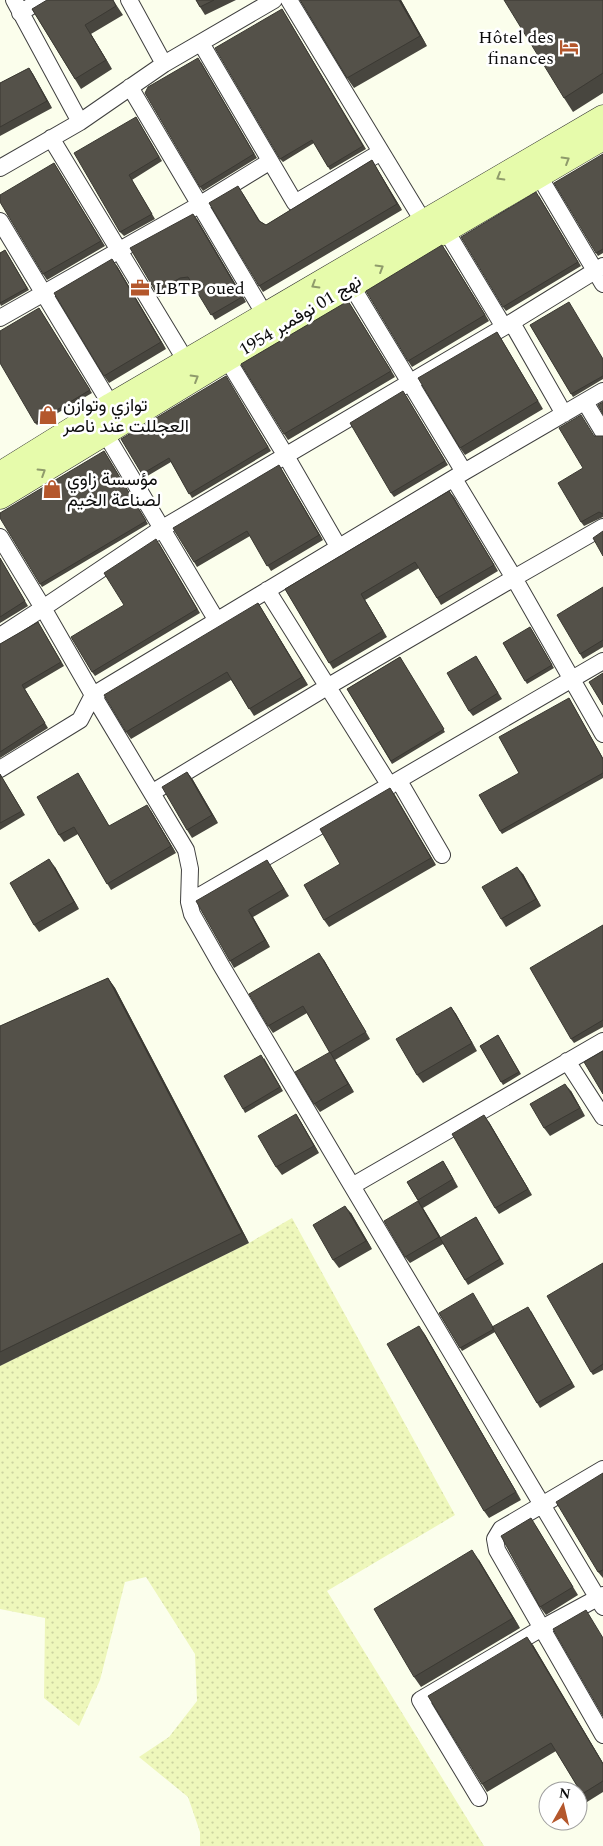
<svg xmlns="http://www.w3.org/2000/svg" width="603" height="1846" font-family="Spectral,Vazirmatn,serif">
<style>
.sand{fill:url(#sand-dots)}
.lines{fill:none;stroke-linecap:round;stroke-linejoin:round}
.street-casing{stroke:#3f3f3f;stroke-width:18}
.secondary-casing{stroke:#2e2e2e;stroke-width:25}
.street{stroke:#fff;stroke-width:16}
.secondary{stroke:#e6fbab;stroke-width:24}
.wall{fill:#48463f}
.shaded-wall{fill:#3b3933}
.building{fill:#545149;stroke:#3b3933}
.oneway{stroke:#8f9b6b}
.labels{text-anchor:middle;stroke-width:5;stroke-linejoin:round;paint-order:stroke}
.poi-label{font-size:18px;fill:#0c0c0c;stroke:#fff;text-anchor:start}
.street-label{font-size:18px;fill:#0c0c0c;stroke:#fff}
</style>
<defs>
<pattern id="sand-dots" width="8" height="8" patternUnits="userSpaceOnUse" patternTransform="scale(1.25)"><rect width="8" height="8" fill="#eef7bb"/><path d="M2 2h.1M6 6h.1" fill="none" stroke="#cbd3a0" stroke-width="1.8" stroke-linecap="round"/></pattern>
</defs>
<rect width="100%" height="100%" fill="#fbfeec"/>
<path class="sand" d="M292,1218L455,1515L327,1591L484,1846H200V1832L188,1797L139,1757L169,1737L197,1701L195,1654L146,1577L125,1582L100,1680L79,1726L44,1698L45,1618L0,1609V1366L249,1243Z"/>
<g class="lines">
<g class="street-casing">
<path id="street" d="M14,0L80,122
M129,0L164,64
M289,0L423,221
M20,13L41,0
M201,43L295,203L381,152
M130,87L265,315
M51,138L186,361
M0,168L80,122L164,64L274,0
M539,176L603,284
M0,221L111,405
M445,229L504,327
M351,285L464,472
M0,318L199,205L269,162
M512,323L564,414
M227,359L286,456L339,548
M585,402L603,432
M105,433L217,621
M603,527L514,578L603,734
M0,537L43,608L161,529L504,327L603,266
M267,590L390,786
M0,636L43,608L93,695L464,472L603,391
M603,661L189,902L192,914L221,965L352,1186L603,1041
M0,769L80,720L93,695L186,850L190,869L189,902
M399,781L442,855
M153,792L327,687L514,578L454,479
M567,1061L603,1117
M352,1186L603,1607
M603,1469L501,1529L495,1539L497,1550L603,1735
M479,1798L420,1700L542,1628L603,1595"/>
</g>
<g class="secondary-casing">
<path id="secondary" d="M0,474L111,405L603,117
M0,497L227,359L603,138"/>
</g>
<use href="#street" class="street"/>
<use href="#secondary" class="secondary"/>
</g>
<path class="wall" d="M113,0L123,15L91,34L112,69L81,89L32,9Z
M196,0H236L205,15L200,7Z
M300,0H401L427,46L354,88L347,78Z
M603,0V93L573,112L564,98Z
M282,9L366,149L330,170L314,143L283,162L280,159Z
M201,62L257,158L203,191L200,187Z
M29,68L33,74L52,108L0,136V83Z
M136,117L162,161L132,180L155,219L124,236L120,232Z
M603,154V253L598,256L596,253Z
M372,160L402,210L263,292L259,286L242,192L260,221L266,225Z
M54,163L105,246L47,280L43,274Z
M539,196L581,266L506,311L503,307Z
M197,219L246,302L215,320L192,282L183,283L159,297L156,292Z
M5,250L29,290L1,306L0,304V253Z
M446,251L489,321L412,367L408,361Z
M117,266L166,349L109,383L104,376Z
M348,301L395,377L288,440L284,434Z
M39,308L92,393L37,425L35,423Z
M530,325L603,359V379L573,397Z
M497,332L543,409L465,455L460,448Z
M228,381L271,451L192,498L171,462L144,478L142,474Z
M406,396L448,465L394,497L391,493Z
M595,436H603V517L584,526L581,522L583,468Z
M104,451L148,524L42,587L40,584Z
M282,470L323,540L271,571L250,536L197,567L194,562Z
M449,491L498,571L441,605L419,568L365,600L387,637L333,669L285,589Z
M159,543L200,613L95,676L92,672L124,605Z
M0,558L28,606L0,623Z
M603,587V647L583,659L580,654Z
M258,603L308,685L254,716L231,680L131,739L126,732Z
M38,622L64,666L25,689L48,728L0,758V644Z
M532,630L554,668L527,684L503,643Z
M476,656L502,699L473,716L469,711Z
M400,657L445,732L392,764L347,689Z
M569,698L603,758V778L502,834L500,831L519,773Z
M187,772L193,780L218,823L192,838L187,830Z
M78,773L109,826L151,811L176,853L111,890L78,834L64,842L59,835Z
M0,774L25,815L0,830Z
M390,788L436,865L329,927L324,920L340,864Z
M267,860L289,896L253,917L270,947L234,968L230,961Z
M55,867L79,909L39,932L34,925Z
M523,874L541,906L506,927L501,919Z
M603,925V1027L574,1043L571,1039Z
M324,960L370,1039L335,1060L354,1092L320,1112L314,1104L330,1052L307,1013L273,1033L268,1026Z
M108,978L115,988L249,1243L0,1366V1026Z
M451,1007L456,1014L477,1051L423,1083L417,1075Z
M498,1035L521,1074L503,1085L480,1046Z
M264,1058L283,1091L245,1113L243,1109Z
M571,1091L585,1116L550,1136L544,1128Z
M296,1114L301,1122L319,1153L282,1175L276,1167Z
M489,1122L532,1195L499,1214L495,1208Z
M443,1161L458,1187L423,1208L441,1238L476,1217L504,1264L468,1285L443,1244L410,1263L405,1257L418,1201L407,1182Z
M351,1213L372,1249L339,1268L333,1260Z
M603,1263V1370L593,1375L591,1372Z
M531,1311L575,1387L540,1408L495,1332L462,1351L439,1313L493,1327Z
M424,1333L521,1500L489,1518L484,1511Z
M603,1473V1578L598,1572Z
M536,1526L578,1595L546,1615L540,1607Z
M479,1560L520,1628L421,1687L414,1677Z
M533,1645L603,1763V1792L587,1802L556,1751L487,1792L482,1784Z"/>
<path class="shaded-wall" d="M399,0H401L427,46L420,36Z
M85,25L91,34L112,69L106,60Z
M29,68L33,74L52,108L47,101Z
M372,160L376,167L402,210L397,204Z
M193,214L197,219L246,302L242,297Z
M442,245L446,251L489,321L485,315Z
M112,259L117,266L166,349L161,342Z
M348,301L352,307L395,377L391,371Z
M497,332L502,340L543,409L538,401Z
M279,465L282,470L323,540L319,535Z
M449,491L454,497L498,571L494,565Z
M361,594L365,600L387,637L383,631Z
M258,603L263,611L308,685L302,677Z
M187,772L193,780L218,823L212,815Z
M390,788L395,795L436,865L431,858Z
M147,805L151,811L176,853L171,846Z
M49,859L55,867L79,909L74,902Z
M517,867L523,874L541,906L536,899Z
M248,910L253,917L270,947L265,940Z
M319,953L324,960L370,1039L366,1032Z
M108,978L115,988L249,1243L242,1233Z
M451,1007L456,1014L477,1051L472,1043Z
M330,1052L335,1060L354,1092L348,1084Z
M565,1084L571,1091L585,1116Z
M296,1114L301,1122L319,1153L314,1146Z
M484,1115L489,1122L532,1195L528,1189Z
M443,1161L448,1169L458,1187L453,1179Z
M418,1201L423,1208L444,1243L439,1237Z
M345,1206L351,1213L372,1249L366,1241Z
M419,1326L424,1333L521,1500L516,1492Z
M472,1550L479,1560L520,1628L513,1618Z
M527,1637L533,1645L603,1763V1764Z"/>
<path class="building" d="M47,0H113L116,6L85,25L106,60L75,79L32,9Z
M196,0H214L200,7Z
M300,0H399L420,36L347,78Z
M504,0H603V73L564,98Z
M282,9L363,146L328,167L312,140L280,159L215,48Z
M198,58L254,154L200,187L145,93L148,87Z
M29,68L47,101L0,127V83Z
M136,117L159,157L129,175L152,214L120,232L74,153Z
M603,154V249L596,253L554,183Z
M372,160L397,204L259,286L209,203L238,186L259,221L266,225Z
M54,163L101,241L43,274L0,202V195Z
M536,192L578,262L503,307L461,237Z
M193,214L242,297L211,315L188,277L180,278L156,292L130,248Z
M442,245L485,315L408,361L366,291Z
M5,250L27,288L0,303V253Z
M112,259L161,342L104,376L54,293Z
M348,301L391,371L284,434L241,364Z
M569,302L603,359V376L571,394L530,325Z
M39,308L90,390L35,423L0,363V331Z
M497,332L538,401L460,448L418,378Z
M226,376L268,447L189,494L169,458L142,474L121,439Z
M403,391L445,461L391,493L350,423Z
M603,402V414L598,405Z
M581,415L594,436H603V514L599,512L581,522L558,483L583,468L559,428Z
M104,451L146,521L40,584L0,518V513Z
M279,465L319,535L267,566L247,531L194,562L173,528Z
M449,491L494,565L437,598L415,562L361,594L383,631L329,663L285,589Z
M603,531V556L593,538Z
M156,539L197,609L92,672L71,637L124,605L104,573Z
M0,558L25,601L0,617Z
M603,587V640L580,654L557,615Z
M258,603L302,677L249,709L227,672L126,732L104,695Z
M38,622L61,662L22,685L45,723L0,752V644Z
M530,627L552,665L525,681L503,643Z
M476,656L498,693L469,711L447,673Z
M400,657L444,729L391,761L347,689Z
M603,673V705L589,682Z
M569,698L603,759V773L500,831L479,795L519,773L499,737Z
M187,772L212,815L187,830L162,787Z
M78,773L109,826L147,805L171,846L107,884L74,827L59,835L37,797Z
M0,774L22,811L0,823Z
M390,788L431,858L324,920L304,885L340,864L320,829Z
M49,859L74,902L34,925L10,883Z
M267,860L284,889L248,910L265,940L230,961L196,901Z
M517,867L536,899L501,919L482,887Z
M603,925V1020L571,1039L530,968Z
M319,953L366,1032L330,1053L303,1006L268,1026L249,994Z
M108,978L242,1233L0,1352V1026Z
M451,1007L472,1043L417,1075L396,1039Z
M498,1035L519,1072L501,1082L480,1046Z
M603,1051V1094L584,1062Z
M330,1052L348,1084L314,1104L295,1072Z
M261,1055L280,1087L243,1109L224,1076Z
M565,1084L580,1108L544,1128L530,1104Z
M296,1114L314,1146L276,1167L258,1136Z
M484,1115L528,1189L495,1208L452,1134Z
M443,1161L453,1179L418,1200L407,1182Z
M418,1201L439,1237L405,1257L384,1221Z
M345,1206L366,1241L333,1260L313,1225Z
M476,1217L500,1259L465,1280L440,1238Z
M603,1263V1364L591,1372L547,1296Z
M473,1293L494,1329L460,1348L439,1313Z
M528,1307L572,1383L537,1403L492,1327Z
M419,1326L516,1492L484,1511L387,1344Z
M603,1473V1570L598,1572L556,1502Z
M531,1518L573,1587L540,1607L501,1536Z
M472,1550L513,1618L414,1677L374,1609Z
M586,1610L603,1638V1716L553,1629Z
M527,1637L603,1764V1781L582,1794L551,1743L482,1784L428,1696Z"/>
<defs><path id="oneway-chevron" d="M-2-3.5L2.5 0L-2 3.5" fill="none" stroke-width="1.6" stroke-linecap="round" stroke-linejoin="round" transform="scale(1.25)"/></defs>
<g class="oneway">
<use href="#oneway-chevron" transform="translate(566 160) rotate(-31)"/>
<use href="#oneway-chevron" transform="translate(500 177) rotate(150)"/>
<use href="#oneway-chevron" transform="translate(380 268) rotate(-31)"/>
<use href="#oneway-chevron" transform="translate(315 285) rotate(149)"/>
<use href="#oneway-chevron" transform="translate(195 378) rotate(-31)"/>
<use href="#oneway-chevron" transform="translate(42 472) rotate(-32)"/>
</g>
<defs>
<g id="hotel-bare" transform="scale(1.5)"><path d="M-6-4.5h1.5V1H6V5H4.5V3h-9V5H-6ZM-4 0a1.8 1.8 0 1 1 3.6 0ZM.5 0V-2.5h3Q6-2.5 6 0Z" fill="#b4572c" stroke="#fff" stroke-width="2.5" paint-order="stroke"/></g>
<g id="office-bare" transform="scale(1.5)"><path d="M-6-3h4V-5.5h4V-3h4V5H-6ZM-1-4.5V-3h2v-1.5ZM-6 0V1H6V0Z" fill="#b4572c" stroke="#fff" stroke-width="2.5" paint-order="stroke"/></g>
<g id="shop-bare" transform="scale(1.5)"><path d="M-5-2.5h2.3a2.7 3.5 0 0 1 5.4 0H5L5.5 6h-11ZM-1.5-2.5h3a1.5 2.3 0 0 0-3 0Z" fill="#b4572c" stroke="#fff" stroke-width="2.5" paint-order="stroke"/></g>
</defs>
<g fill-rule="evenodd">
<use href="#hotel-bare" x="569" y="47"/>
<use href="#office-bare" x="140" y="288"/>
<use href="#shop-bare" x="48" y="415"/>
<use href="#shop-bare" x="52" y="489"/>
</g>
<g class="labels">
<g class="poi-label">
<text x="554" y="43" text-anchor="end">Hôtel des<tspan x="554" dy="21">finances</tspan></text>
<text x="155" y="294">LBTP oued</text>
<text x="63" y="411">توازي وتوازن<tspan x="63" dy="21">العجللت عند ناصر</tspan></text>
<text x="67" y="485">مؤسسة زاوي<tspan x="67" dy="21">لصناعة الخيم</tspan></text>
</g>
<g class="street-label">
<text transform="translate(300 315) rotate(-31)" y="6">نهج 01 نوفمبر 1954</text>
</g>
</g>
<g transform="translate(563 1806) rotate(8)"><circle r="24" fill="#ffffff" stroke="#9e9e9e"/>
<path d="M0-4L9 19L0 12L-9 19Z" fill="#b4572c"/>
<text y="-8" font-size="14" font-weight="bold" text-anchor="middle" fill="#0c0c0c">N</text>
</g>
</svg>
